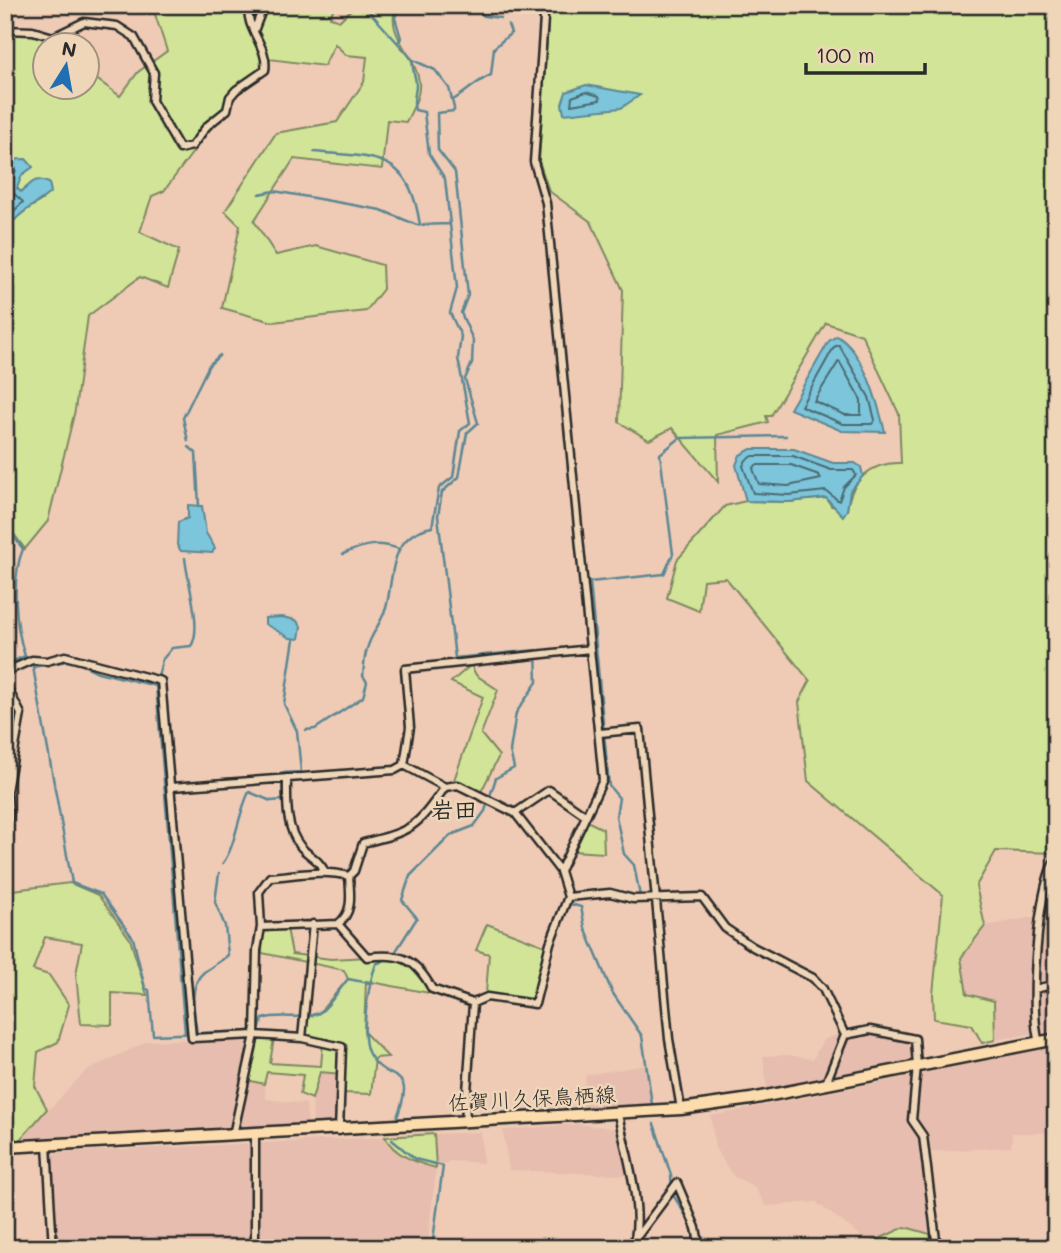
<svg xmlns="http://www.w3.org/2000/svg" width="1061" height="1253" font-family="Mali,'Klee One',sans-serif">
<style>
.built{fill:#e6bdae}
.green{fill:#d2e498;stroke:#7e8862;stroke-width:2}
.water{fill:#7bc5da;stroke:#5b8794;stroke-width:2}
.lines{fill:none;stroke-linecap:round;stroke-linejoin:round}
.shore{stroke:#4b6971;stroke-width:2}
.stream{stroke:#5b8794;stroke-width:2.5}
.minor-casing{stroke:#2b2b2b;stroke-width:11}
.primary-casing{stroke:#2b2b2b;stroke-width:15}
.minor{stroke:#f0d6b8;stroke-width:6}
.primary{stroke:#fcdcac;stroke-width:10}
.labels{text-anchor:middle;stroke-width:5;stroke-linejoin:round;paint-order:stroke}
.street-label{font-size:21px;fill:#2b2b2b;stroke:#f0d6b8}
.neighbourhood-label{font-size:23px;font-weight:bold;fill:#2b2b2b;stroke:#f0d6b8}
</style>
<rect width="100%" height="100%" fill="#efcbb5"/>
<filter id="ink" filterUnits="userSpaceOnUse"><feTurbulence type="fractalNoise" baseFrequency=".0143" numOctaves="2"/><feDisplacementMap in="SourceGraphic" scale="14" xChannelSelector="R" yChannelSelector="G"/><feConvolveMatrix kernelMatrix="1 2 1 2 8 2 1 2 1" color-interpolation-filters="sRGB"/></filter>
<g filter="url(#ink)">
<path class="built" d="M1056,856V1029L995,1040L994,1002L967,994L961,958L985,926L1035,917L1045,868Z
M883,1028L911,1041L914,1059L767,1089L763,1056L788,1055L813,1059L823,1040L839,1034Z
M257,1037L247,1080L264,1084L266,1099L306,1104L308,1126L20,1140L86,1071L148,1041Z
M1056,1047V1133H1012L1011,1147L921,1152L930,1234L905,1227L870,1243L816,1202L766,1206L754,1186L733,1176L715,1148L711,1116Z
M646,1065L652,1104L582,1109L586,1075Z
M320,1072L342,1074L341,1125H313L312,1099Z
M577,1124L619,1129L627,1175L509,1170L503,1130Z
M481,1132L483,1163L450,1161L436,1168L427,1248H57L52,1153L385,1137L390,1147L436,1168L434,1134Z"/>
<path class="green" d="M152,5H335L330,17L339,21L356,5H396C385,36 415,53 419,81C421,95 412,110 406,122L387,120L382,169L294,159L254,221L276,255L316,246L382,265L383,289L366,311L273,322L222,308L240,226L225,211L276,133L337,122L364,82L367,57L346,55L335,44L324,66L270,59L268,71L233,98L164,191L152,196L140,232L179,250L168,288L140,277L88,316L75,410L48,521L25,549L8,526L5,517V236C11,218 27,209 42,200L29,186L20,192L16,188L22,174L12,160H5V27L36,28L56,43L46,46V88H88V73L120,96L138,72L167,51Z
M543,5H1056V853L996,851L976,886L985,926L961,958L967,994L994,1001L995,1040L982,1043L972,1025L934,1019L933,994L943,895L808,781L799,702L810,681L726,578L703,580L699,611L667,598L677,560L725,506L746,501L789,502L827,498L831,506L847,510C851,480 871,462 901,463L899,414L862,335L826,323L771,416H766L768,422L717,435L718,482L672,428L649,440L619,422L623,290L591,222L549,191L539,161L548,23Z
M471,665L476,675L498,690L481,734L499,756L481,792L454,780L483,697L451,682Z
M5,691L18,714L5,785Z
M585,820L603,829L604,853L572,851Z
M70,883L98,895L130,939L147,995L112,993V1025L81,1024L76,974L82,943L45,937L33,970L49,975L69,1005L58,1042L38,1052L35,1086L47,1109L20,1140H8L5,891Z
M487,924L545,946L532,1001L486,993L489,954L476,950Z
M287,928L292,954L331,959L387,956L419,970L429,993L366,981L364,1032L388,1057L375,1058L371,1094L342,1093V1074L320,1072L312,1099L300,1094L303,1075L267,1072L264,1084L247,1080L257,1037L274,1038L270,1063L321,1066L323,1043L302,1038L303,1017L319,1013L348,979L344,970L262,953L263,932Z
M434,1134L436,1168C417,1163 394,1155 385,1137Z
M905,1227L930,1234L933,1248H870V1243Z"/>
<path class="water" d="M586,85L640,95L621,108L564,114L562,104L566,92Z
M26,159L33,167L22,175L17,188L21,192C33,183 33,176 49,183L51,192C35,206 12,215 5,236V160Z
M837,336C864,351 878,403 885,432L842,431L790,409L829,341Z
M751,449H794L833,463H855L861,467L863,476L850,491L847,510L843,516L826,498L789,502L746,501L736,465L740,455Z
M188,505L202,506L206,533L215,548L212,553L181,551L177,545L178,522L188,518Z
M282,617L296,620L301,626L299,639L290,638L265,624V618Z"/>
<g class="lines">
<path class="shore" d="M586,92L599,96L600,100L571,105L572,97Z
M5,167L16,169L10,190L23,202L5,220
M839,345L869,397L875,420L872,424H843L801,406L834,347Z
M839,361L861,400V415H845L814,401Z
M753,456H793L831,470H853L856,475L844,487L839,501L826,491L789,495L753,493L743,466L746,460Z
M756,465H791L819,475L821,479L788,486L759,484L753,469Z"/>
<path class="stream" d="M474,5L484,16L501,18
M368,10L413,60L435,70L449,88L454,108V111L437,113L438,150L455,172L468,295L461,313L473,340L472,363L465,379L478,423L467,433L459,477L442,492L438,516L455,658L536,650L537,682L516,713L510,751L514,768L496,778L485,811L474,826L451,835L410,876L402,900L417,918L394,954
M399,41L401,38L395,18L399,5
M453,100C467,92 475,82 491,75L494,48L511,33L508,25
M314,152C377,158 409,152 420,225
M259,194L274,191L381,210L417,225L449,224
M188,441L183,418L209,365L220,355
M189,447L196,453L199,506
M5,525L23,549C11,578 15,626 25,656L5,665
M343,554C364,545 377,541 399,549
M185,558C187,581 203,629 191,646L172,648L162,660L156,686L185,1033
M156,686L98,672L73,660L33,667L72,883L101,894L133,938L145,988L149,990L153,1035L251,1031V1035
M5,702L12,718L5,760
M306,730L315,729L363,697L367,682L363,676C364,667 364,657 367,649C371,633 384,620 387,604C394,572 390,535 432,527L439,488L453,477L460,431L470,423L458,358L461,336L450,313L457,288L445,179L429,154L424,112L415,110C412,100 416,94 416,85C416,75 411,69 413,60
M281,773L301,772L297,731L284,704L294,639
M223,863C236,845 238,814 249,792L271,801L283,800L282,782
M389,958L376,964C369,983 359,1036 369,1054C387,1086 418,1064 397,1117
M259,1029L263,1019C280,1013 302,1021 319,1013C329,1007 340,988 348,979L369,983
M197,1034C195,1015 187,986 204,972C212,966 220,962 228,955L225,926L215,902L219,873
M652,1104L642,1036L612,992L585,928L581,907L570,904L573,893L614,890L640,896L634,865L624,854L616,816L619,798L609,786L590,582L664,574L673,554L660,454L680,438L786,436
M654,1124L671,1175L672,1193L691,1224L696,1248
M231,1128L241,1085
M392,1140L415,1159L443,1166L432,1248
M251,1248L252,1166"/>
<g class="minor-casing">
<path id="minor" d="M539,5L544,18L534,162L546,203L603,780L560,871
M5,30L33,31L53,37L84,22L117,26L134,37L154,73L152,101L180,149L192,146L207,126L227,110L230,97L236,90L265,70C269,46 244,29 249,5
M254,31L264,5
M5,672L32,660L47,661L65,656L161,681L192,1038L255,1035L302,1038
M5,683L21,714L7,791L9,815L5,835
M600,733L640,729L669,1039L681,1109
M404,765L445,787L458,785L515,813L560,871L568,897L550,943L535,1004L487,997L473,1003L465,1122
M287,778C287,801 285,828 301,847C309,857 316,856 324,870
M172,787L395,770L404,765L410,727L405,669L590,649
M515,813L549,790L585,815
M568,897L610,893L633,899L702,897L725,928L753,947L813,978L823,989L845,1035L870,1030L915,1039L917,1066L912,1120L923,1136L937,1248
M313,924L302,1038L342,1047L339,1131
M338,924L367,957C401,952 416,959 432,989L473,1003
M261,927L259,892L270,877C298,875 322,869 349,876
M1035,989L1056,984
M1039,1042C1029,1012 1037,884 1056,859
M826,1083L845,1035
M618,1114C625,1150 646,1213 632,1248
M233,1135L255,1035L257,950L261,927L338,924C354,912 350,894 349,876L354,871L363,843C412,831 416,828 445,787
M47,1145L53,1248
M636,1238L677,1183L696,1228L700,1248
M255,1248V1135"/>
</g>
<g class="primary-casing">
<path id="primary" d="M5,1147L681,1109L751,1099L1056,1039"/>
</g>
<use href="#minor" class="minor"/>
<use href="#primary" class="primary"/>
</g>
</g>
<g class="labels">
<g class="street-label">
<text transform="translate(532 1099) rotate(-3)" y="7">佐賀川久保鳥栖線</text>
</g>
<g class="neighbourhood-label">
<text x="454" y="818">岩田</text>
</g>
</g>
<rect width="1061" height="1253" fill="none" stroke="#f0d6b8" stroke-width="28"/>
<rect x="14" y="14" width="1033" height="1225" fill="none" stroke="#2b2b2b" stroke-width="2.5" filter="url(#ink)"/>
<g transform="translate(66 66) rotate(11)"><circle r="33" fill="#f0d6b8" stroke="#a19280" stroke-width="2"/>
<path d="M0-5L12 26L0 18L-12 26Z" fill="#1f6fb2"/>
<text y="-10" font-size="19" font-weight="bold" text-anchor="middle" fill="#2b2b2b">N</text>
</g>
<path d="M806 63v10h119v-10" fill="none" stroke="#2b2b2b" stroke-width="3.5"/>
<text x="816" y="63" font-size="21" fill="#2b2b2b" stroke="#f0d6b8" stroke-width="5" paint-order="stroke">100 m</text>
</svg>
